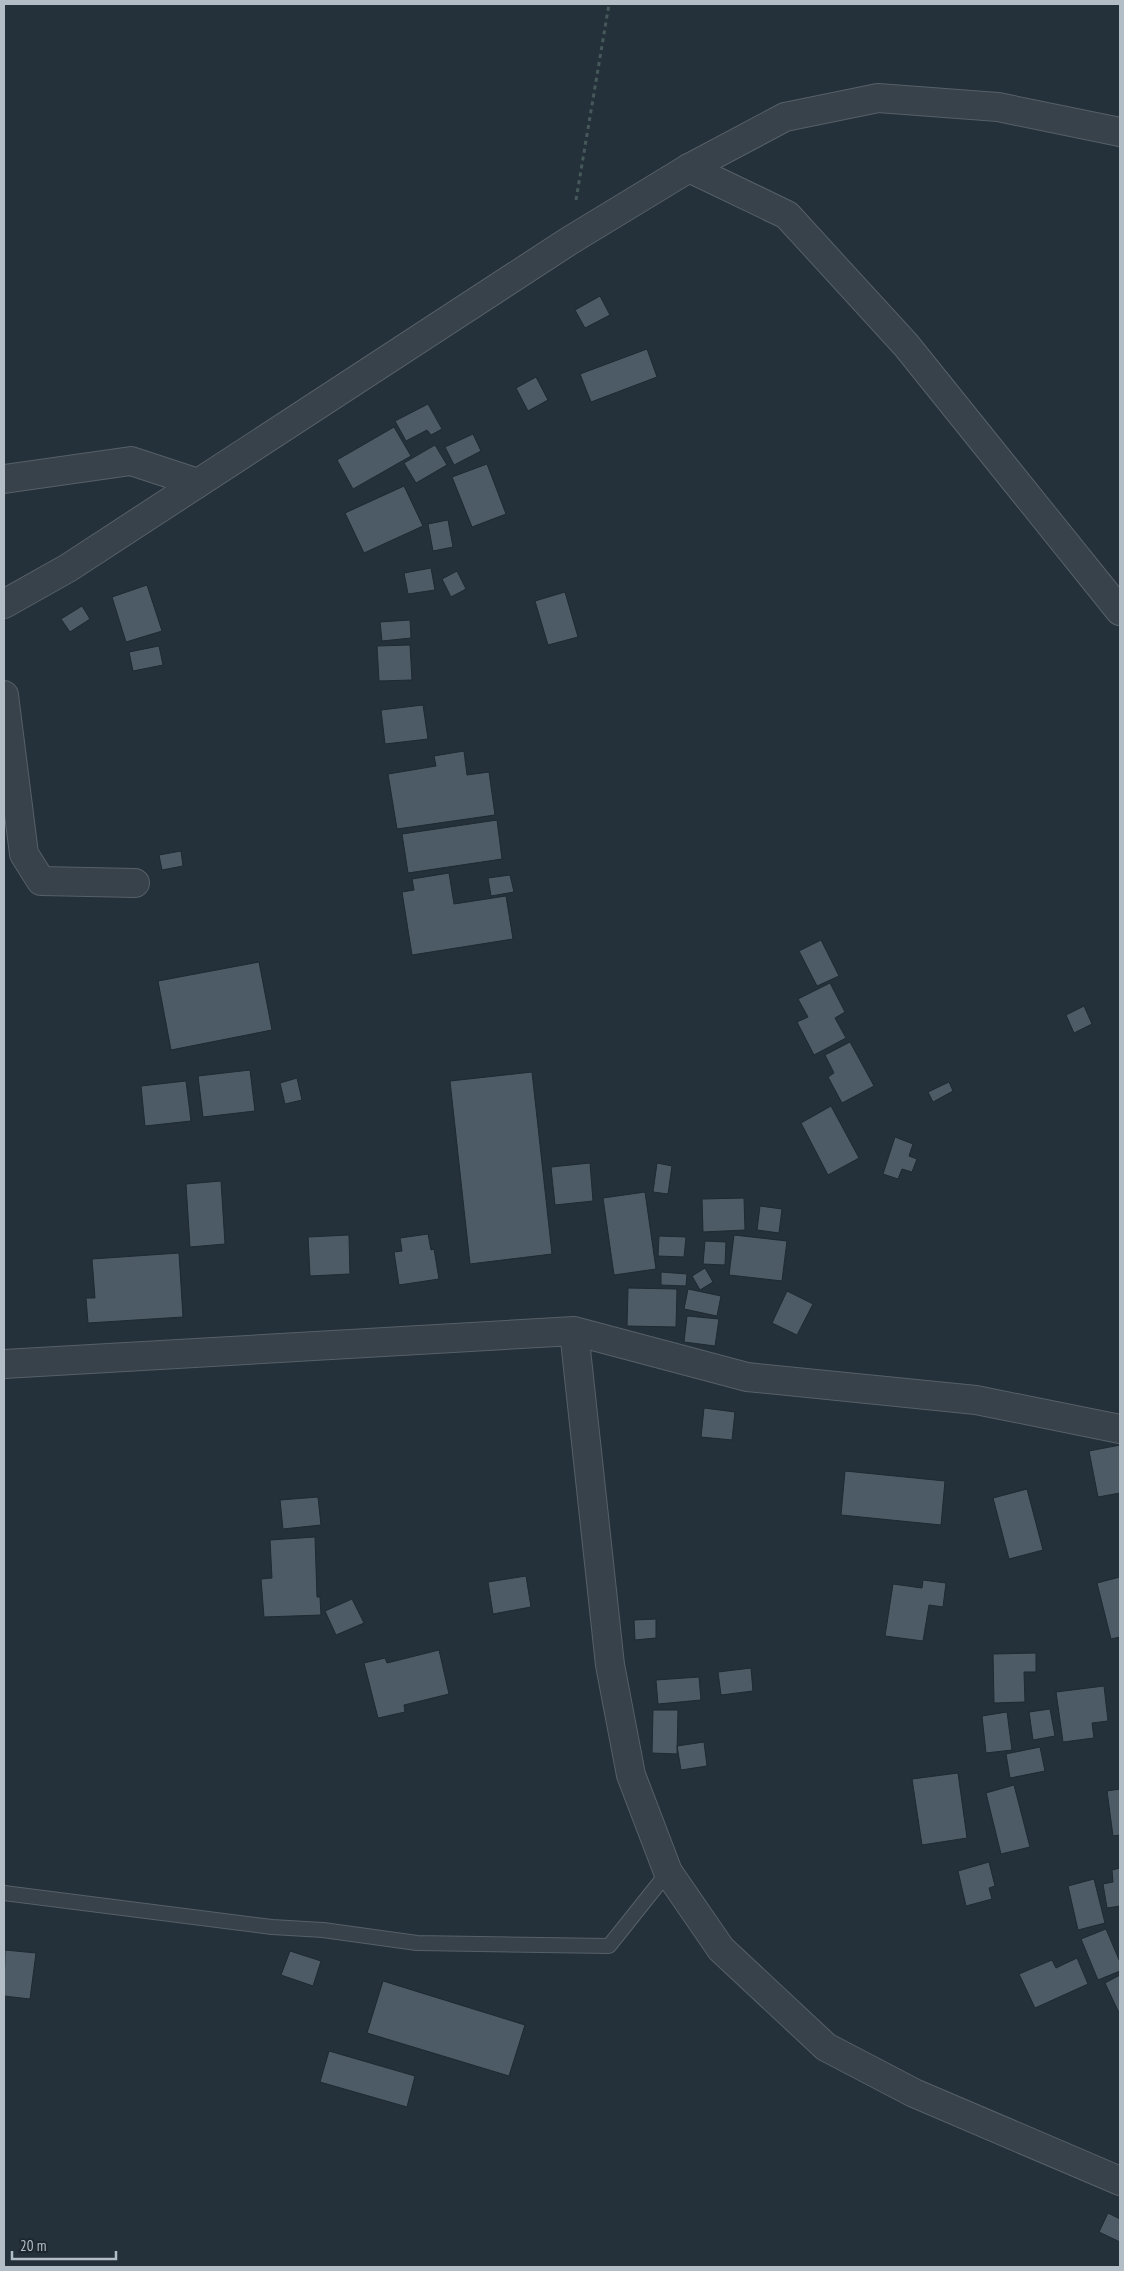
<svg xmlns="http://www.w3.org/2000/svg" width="1124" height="2271" font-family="'PT Sans Narrow',sans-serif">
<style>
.building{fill:#4c5b65;stroke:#1f2931}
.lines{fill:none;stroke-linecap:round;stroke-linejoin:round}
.service-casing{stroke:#566068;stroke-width:16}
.minor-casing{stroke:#566068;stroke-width:30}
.tertiary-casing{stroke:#566068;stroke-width:30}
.path{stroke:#46595a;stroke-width:3;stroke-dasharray:4 4;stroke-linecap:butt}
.service{stroke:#38424b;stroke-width:14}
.minor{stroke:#38424b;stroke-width:28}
.tertiary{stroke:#38424b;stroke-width:28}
</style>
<rect width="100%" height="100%" fill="#24303a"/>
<path class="building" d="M600,296L610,315L585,328L575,310Z
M647,349L657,377L591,402L580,374Z
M536,377L548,400L528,411L516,388Z
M428,404L442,429L431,435L427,430L406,441L395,421Z
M394,427L411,456L353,489L337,460Z
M473,434L481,451L454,465L445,447Z
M435,445L447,465L416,483L404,463Z
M487,464L506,514L472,527L452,477Z
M404,486L423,526L364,553L345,513Z
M448,520L453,547L433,551L428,524Z
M431,568L435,590L408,594L404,573Z
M457,571L466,589L451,597L442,579Z
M147,585L162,631L126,642L112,597Z
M565,592L578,637L548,645L535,601Z
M82,606L90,619L70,632L61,619Z
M410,620L411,638L382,641L380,622Z
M410,645L412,680L379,681L377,646Z
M159,646L163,665L133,671L129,652Z
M423,705L428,739L385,744L381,710Z
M464,751L467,775L489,772L495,815L397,829L388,774L436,766L434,756Z
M497,820L502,859L408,873L402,834Z
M181,851L183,866L162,870L159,855Z
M449,873L454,904L506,896L513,939L412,955L402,892L414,890L412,879Z
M510,875L514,892L491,896L488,878Z
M821,940L839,976L817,986L799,951Z
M259,962L272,1030L171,1050L158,981Z
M830,983L845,1012L835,1018L846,1038L814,1055L797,1022L808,1017L798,999Z
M1084,1006L1092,1024L1074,1033L1066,1015Z
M850,1042L874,1086L842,1103L828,1077L834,1073L825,1055Z
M250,1070L255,1111L203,1117L198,1076Z
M532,1072L552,1254L470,1264L450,1081Z
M297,1078L302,1100L285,1104L280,1083Z
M186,1081L191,1121L145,1126L141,1086Z
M949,1082L953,1091L933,1102L928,1092Z
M831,1106L859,1158L828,1175L801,1123Z
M895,1137L913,1144L909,1156L917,1159L912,1172L902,1169L898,1179L883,1174Z
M590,1163L593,1201L555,1205L551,1167Z
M657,1163L672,1166L668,1194L653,1192Z
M221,1181L225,1244L190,1247L186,1184Z
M645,1192L656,1269L614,1275L603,1198Z
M744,1198L745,1230L703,1232L702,1199Z
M760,1206L782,1209L779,1233L757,1230Z
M428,1234L431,1250L434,1249L439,1279L399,1285L394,1252L402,1251L400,1238Z
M349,1235L350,1274L310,1276L308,1237Z
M734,1235L787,1241L782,1281L729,1275Z
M659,1236L686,1237L684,1257L658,1256Z
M705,1241L726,1242L725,1265L703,1264Z
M179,1253L183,1317L88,1323L86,1298H95L92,1259Z
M705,1268L713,1282L700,1290L692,1276Z
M661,1272L687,1274L686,1286L661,1285Z
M628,1288L677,1289L676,1327L627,1326Z
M688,1289L721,1296L717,1316L684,1309Z
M787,1291L813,1304L797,1335L772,1323Z
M687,1316L719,1319L715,1346L684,1342Z
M704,1408L735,1412L732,1440L701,1437Z
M1120,1445V1493L1098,1497L1089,1451Z
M845,1471L945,1481L941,1525L841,1515Z
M1027,1489L1043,1550L1009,1559L993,1498Z
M318,1497L321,1525L283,1529L280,1500Z
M315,1537L317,1597H320L321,1615L264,1617L261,1579L272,1578L270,1540Z
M526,1576L531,1607L493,1614L488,1582Z
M1120,1577V1637L1111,1639L1097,1583Z
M923,1580L946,1583L943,1607L929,1605L923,1641L885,1636L893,1584L922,1588Z
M352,1599L364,1623L336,1635L325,1611Z
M656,1619V1638L635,1640L634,1620Z
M439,1650L449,1694L404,1705L405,1712L378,1718L364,1663L385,1658L387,1663Z
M1036,1653V1672H1024L1025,1702L994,1703L993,1654Z
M751,1668L753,1691L721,1695L718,1672Z
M699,1677L701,1700L658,1704L656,1680Z
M1104,1686L1108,1721L1092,1723L1094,1738L1063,1742L1056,1692Z
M1050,1709L1055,1736L1033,1740L1029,1712Z
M653,1710H678L677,1754L652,1753Z
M1007,1712L1012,1750L986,1753L982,1716Z
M704,1742L707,1766L681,1770L677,1746Z
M1040,1747L1045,1771L1010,1778L1006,1754Z
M958,1773L967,1838L922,1845L912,1779Z
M1014,1785L1030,1847L1001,1854L986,1793Z
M1120,1789V1835L1113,1836L1107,1791Z
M989,1862L995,1886L989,1888L992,1899L966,1906L958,1871Z
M1120,1868V1906L1107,1908L1103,1884L1113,1882L1112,1870Z
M1094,1879L1105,1923L1078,1930L1068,1886Z
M1106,1929L1120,1962V1971L1098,1980L1081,1939Z
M5,1950L36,1953L30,1999L4,1996Z
M290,1951L321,1961L313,1986L281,1975Z
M1077,1958L1088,1984L1035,2008L1019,1974L1052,1960L1056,1968Z
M1120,1975V2015L1105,1983Z
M383,1981L525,2025L509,2076L367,2033Z
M329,2051L415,2076L407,2107L320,2082Z
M1108,2213L1120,2219V2242L1099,2232Z"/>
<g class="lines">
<g class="service-casing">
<path id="service" d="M4,1893L272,1927L323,1930L417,1943L609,1946L668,1872"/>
</g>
<g class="minor-casing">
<path id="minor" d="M689,168L787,215L906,345L1120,611
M4,479L131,461L198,483
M4,695L24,854L41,881L135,883
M574,1331L747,1377L976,1400L1120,1429
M4,1364L574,1331L610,1665L631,1775L668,1872L721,1949L826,2047L914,2093L1120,2181"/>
</g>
<g class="tertiary-casing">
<path id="tertiary" d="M4,604L68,568L569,241L689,168L785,117L878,98L998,107L1120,132"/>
</g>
<path class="path" d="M576,200L609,4"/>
<use href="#service" class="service"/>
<use href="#minor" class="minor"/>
<use href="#tertiary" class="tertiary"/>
</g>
<rect width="1124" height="2271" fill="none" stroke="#b3bdc6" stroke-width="10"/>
<path d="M12 2251v8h104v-8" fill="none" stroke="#b3bdc6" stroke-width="2.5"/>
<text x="20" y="2251" font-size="15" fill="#b3bdc6" stroke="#1d272f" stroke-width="4" paint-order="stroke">20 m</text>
</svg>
